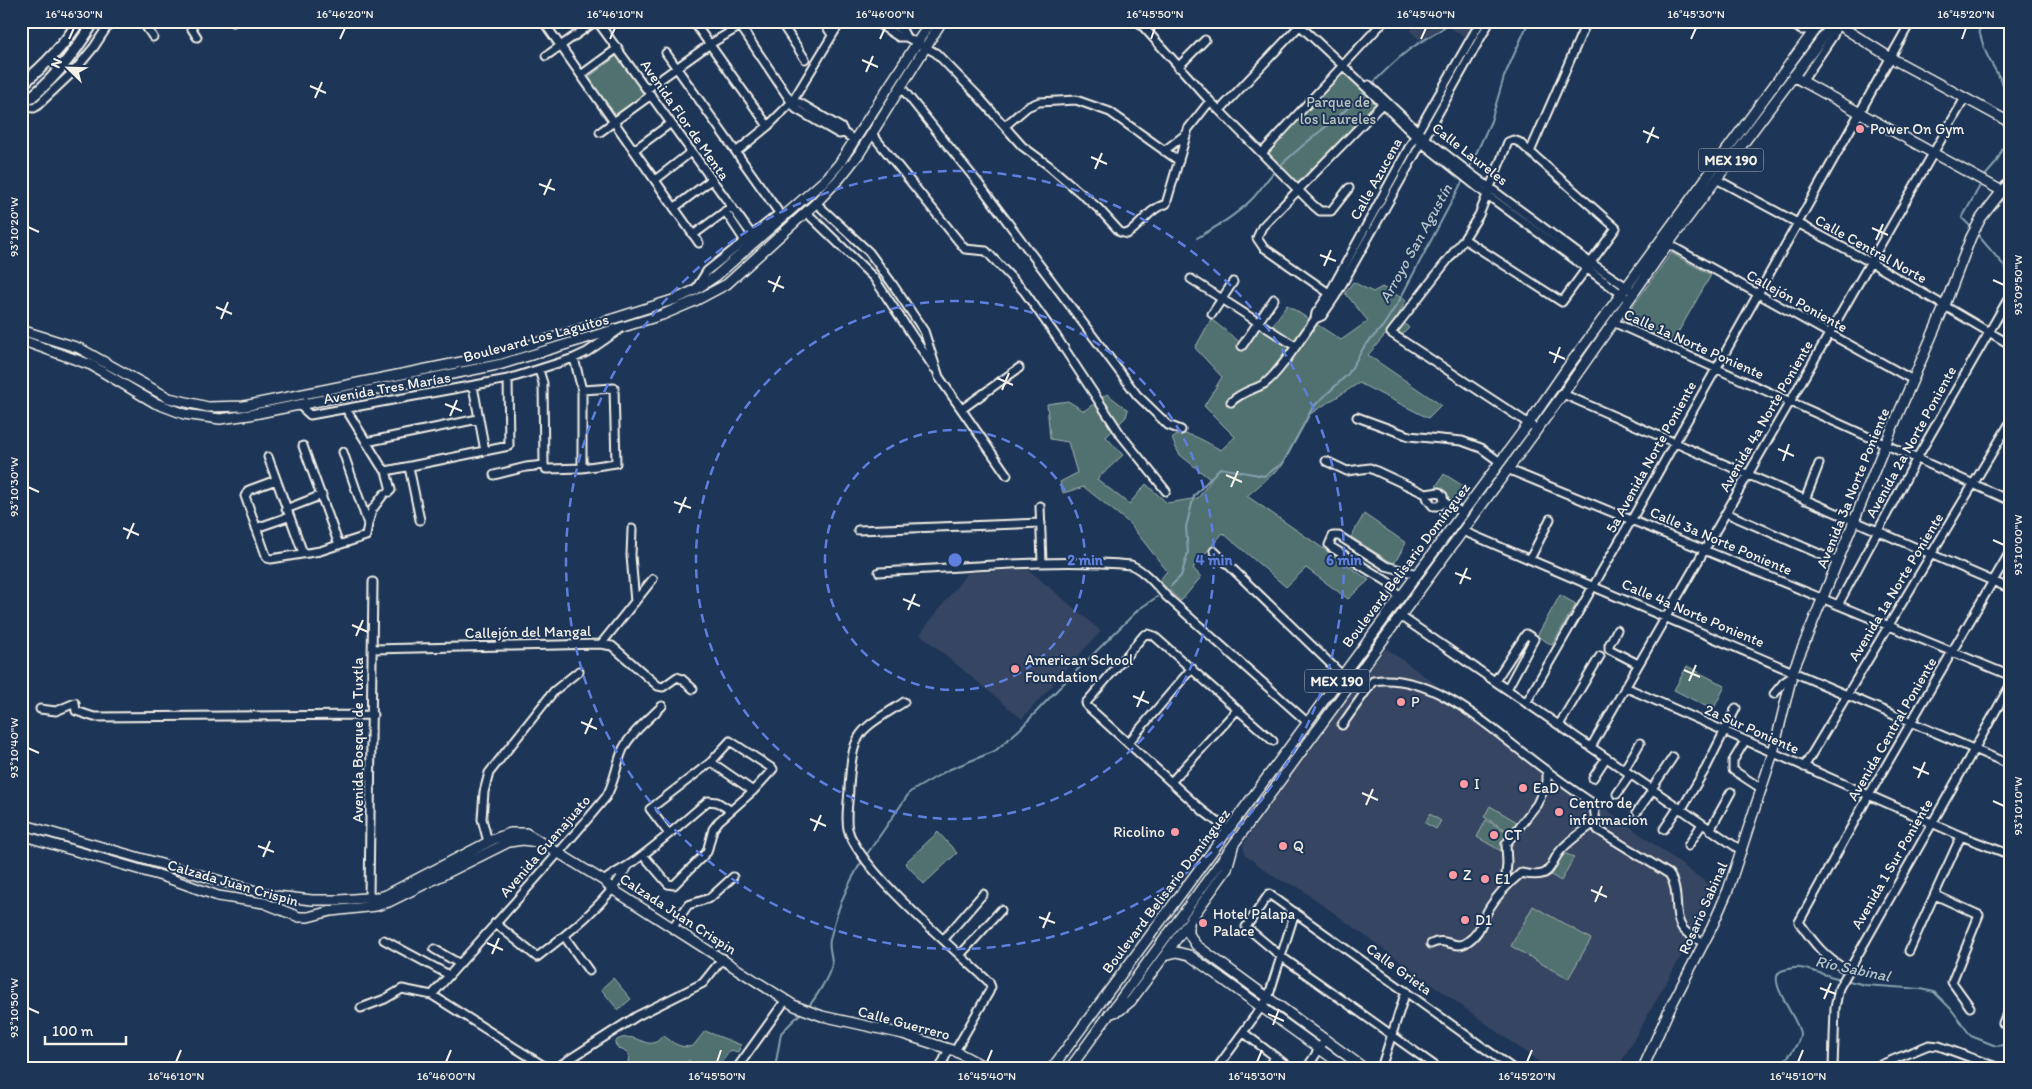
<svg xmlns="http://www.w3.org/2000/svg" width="2032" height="1089" font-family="Itim,sans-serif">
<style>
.built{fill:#354462}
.green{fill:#517171;stroke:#a2b1ac}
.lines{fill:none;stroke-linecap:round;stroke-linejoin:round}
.stream{stroke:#88a1ae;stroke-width:2}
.minor-casing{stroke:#f4f1e8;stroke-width:11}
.major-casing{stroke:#f4f1e8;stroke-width:12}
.highway-casing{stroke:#f4f1e8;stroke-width:14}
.minor{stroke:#1d3557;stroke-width:7}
.major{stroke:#1d3557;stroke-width:9}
.highway{stroke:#1d3557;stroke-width:10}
.ticks{fill:none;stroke:#f4f1e8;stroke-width:2}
.ring{fill:none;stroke:#5e7fdd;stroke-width:2.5;stroke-dasharray:9 6}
.poi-dot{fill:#ff9aa2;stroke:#1d3557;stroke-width:2}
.labels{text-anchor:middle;stroke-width:4;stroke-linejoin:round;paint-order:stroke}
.shield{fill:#1d3557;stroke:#b4b9bc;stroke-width:1}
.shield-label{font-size:14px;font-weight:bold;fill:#f4f1e8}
.park-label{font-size:15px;fill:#bbc4be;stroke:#1d3557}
.street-label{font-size:15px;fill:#f4f1e8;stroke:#1d3557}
.poi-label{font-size:15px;fill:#f4f1e8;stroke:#1d3557;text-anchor:start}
.water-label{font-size:16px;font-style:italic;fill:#b5c2c6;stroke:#1d3557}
.centre{fill:#5e7fdd;stroke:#1d3557;stroke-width:2.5}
.ring-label{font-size:15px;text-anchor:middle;font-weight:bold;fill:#5e7fdd;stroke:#1d3557;stroke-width:4;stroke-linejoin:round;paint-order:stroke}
.neatline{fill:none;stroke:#f4f1e8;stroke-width:2}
.ticks-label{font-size:12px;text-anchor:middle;fill:#f4f1e8}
</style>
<rect width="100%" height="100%" fill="#1d3557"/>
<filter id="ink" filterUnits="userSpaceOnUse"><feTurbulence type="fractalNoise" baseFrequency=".02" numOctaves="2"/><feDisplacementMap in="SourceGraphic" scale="10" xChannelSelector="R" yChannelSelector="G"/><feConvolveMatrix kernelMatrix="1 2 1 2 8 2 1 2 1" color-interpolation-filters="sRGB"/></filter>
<g filter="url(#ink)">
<path class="built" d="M1419,21H1479L1469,39L1443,24L1424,44L1410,31Z
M1028,569L1101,631L1022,719L920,634L967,573Z
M1386,648L1718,891L1618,1068H1547L1298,887L1277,879L1245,855L1243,845L1293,769Z"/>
<path class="green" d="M619,54L645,94L615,116L588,78Z
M1343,69L1379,103L1297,186L1267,155Z
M1671,253L1711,275L1672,343L1623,320Z
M1353,282L1373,292L1382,287L1406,300L1398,316L1409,328L1397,340L1385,335L1368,355L1441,405L1428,418L1359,383L1310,414L1282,466L1247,496L1369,580L1348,599L1306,568L1286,587L1223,533L1193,568L1201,577L1181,601L1159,581L1167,571L1129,523L1084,487L1063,493L1060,482L1077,473L1068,442L1050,439L1047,404L1068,401L1084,411L1107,394L1128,410L1126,417L1106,437L1123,455L1097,479L1129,504L1146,484L1167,503L1198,498L1211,480L1179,454L1172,439C1184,425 1208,444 1221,450L1235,437L1204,406L1222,377L1195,348L1211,319L1242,344L1256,328L1270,329L1287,305L1341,340L1368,321L1345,293Z
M1444,474L1465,487L1455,504L1446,500V494L1435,488Z
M1364,514L1406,543L1394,564L1351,537Z
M1560,595L1576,604L1552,645L1537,636Z
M1687,666L1725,686L1713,710L1674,690Z
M1490,806L1517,822L1511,833L1484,817Z
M1430,814L1441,821L1436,829L1425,823Z
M1486,820L1511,834L1501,851L1477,837Z
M938,832L957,853L924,884L905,863Z
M1563,853L1574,857L1561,881L1551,875Z
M1533,906L1591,939L1568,979L1511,946Z
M613,978L631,999L618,1010L601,989Z
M705,1031L741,1045L738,1052L731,1050L717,1068H695L689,1060L680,1068H632L628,1062L629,1056L628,1052L619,1049L615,1044L617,1040C638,1029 648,1056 663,1035C673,1043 680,1049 693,1046Z"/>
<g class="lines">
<path class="stream" d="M1976,21C1980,32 1982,44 1987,55C1998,78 2013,91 2009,119
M1372,84C1385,71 1398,57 1413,47C1426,38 1440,32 1452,21
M1279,167C1306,140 1339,119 1366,91
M1469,169L1491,121L1504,77L1529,21
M1984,177L1996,163L2006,142L2008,124
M1972,228L1962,218L1981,184
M1977,234L2011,274
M1197,238C1216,227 1235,216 1251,200C1260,191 1266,180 1276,170
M2011,331V335
M1171,586L1181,576L1188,553L1186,527L1194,496L1220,468L1264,476L1283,463L1313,407L1348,374L1364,347L1383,326L1399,301L1463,180
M865,857L910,792L948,770L995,751L1020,729L1059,688L1139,609L1157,597
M1845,980L1865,985L1921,989L1934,992L1951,1009L1971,1036L1996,1046L2011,1044
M808,1007C815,999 831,974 832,963C832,955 828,947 830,940C837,909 846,887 862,861
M775,1068L781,1033L802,1012
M1776,1068C1784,1062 1800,1045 1800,1034C1800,1020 1761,976 1784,970C1789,969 1795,967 1800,968C1813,970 1827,976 1841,979"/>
<g class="minor-casing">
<path id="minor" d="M142,21L153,37
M187,21L197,37
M232,21L233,22
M543,21L699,243
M597,21L752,235
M693,21L768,126
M737,21L796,109L839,134L844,133
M780,21L805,59
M823,21L832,35
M874,21L899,37H906
M888,21L903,31L906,37L936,53L978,96L1022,146L1048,165L1099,209L1120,232L1127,234C1142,225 1148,209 1166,204L1188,129L1210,101
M1138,21L1210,101L1313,205L1320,211H1331L1349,188
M1295,21L1370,91L1422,143L1486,194L1624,296
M1789,21L1801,30H1815
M666,53L782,217
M546,56L596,21
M1178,67L1205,40
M581,75L618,48
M1802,82L1833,36L1836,28L1834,22
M1369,85L1425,138L1474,176L1591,263L1634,292
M901,87L979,184L1137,395L1168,425L1181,430
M647,89L710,44L749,21
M792,102L800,103L842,128L844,133L855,140
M21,107L34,108L37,106L75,70L94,47L111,21
M1220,110L1304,21
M1005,126L1027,107L1039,102L1076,100L1110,112L1179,161
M600,132L651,95
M872,134L965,249L986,251L1024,291L1056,336L1121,435L1166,491
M634,150L671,123
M1164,151L1186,134
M736,152L768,126L792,102L841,21
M1530,152L1587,21
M1262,153L1384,21
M1716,179L1870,262L2011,345
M655,180L691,152
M2002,191L2011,178
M816,203L869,252L891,282L924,331L939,377L1007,475
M674,208L711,180
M725,211L745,241
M806,212L874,278L934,368
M693,235L730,208
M1464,239L1562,302L1616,228L1519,142L1513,140L1508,142L1479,215L1464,239L1391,333L1537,429
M1668,244L1913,380
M1191,279L1295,346
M695,290L707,271L776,216L782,217
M1333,296L1263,247L1257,238L1262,227L1385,101
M1212,314L1233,282
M1315,319L1322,316L1335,297L1490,21
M1613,322L2011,501
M1242,346L1274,299
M574,358L582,390V468
M539,370L543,383L544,465
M473,386L485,451
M1563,394L2011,589
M1231,402C1241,392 1253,390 1264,384C1278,375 1304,334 1315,319L1316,313L1329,294L1418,131L1481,21
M299,405L310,415L508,379L574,358L587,352L619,330
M346,409L381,466L386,471L391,490L389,492
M962,409L1019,368
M1357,417L1409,436L1462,441L1481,448L1500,462
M366,442L478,419
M303,446L339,545
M268,457L303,553
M1326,461L1347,471L1370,468L1426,494L1439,492L1443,496L1444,502L1463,513
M409,467L420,520
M1507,469L2011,676
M386,471L509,446L508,379
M494,475L526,467L544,465L546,469H549L582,468L616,463L614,388L582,390
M276,480L249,490L245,496L267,558L271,559L320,551L366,536L368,524L343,452
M1426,494L1428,500L1433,506H1439L1444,502
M1805,500L1819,464
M1040,506L1042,563
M286,509L322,495
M1726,513L1838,562
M368,524L372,510L384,494
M256,528L288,517
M632,529L631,556L635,602
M858,530L1041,523
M1463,531L2011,765
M1214,551L1342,675
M1530,559L1550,519
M879,572C962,568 1048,558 1131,565C1145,571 1157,586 1167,597L1307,722
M1399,598L1388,582L1331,547L1329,545L1333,536H1339L1386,566L1417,574
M1838,605L1917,458L2011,294
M1400,616L1742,851
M1617,630L1609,645V649L1638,664
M601,644L653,579
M372,649L601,644L612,646L658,686L663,687L677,677L682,679L693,689
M1495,681L1526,634L1534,639L1507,689
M1625,687L1961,836L2011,855
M1774,694L1784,682L1792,677
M904,702C858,732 853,729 849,787C849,800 845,817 848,829C858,869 956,950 989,982L991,987L989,992L955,1051
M1526,703L1632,519L1911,21
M40,709L56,711L75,703L76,711L94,717L373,715
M1342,725L1373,681C1430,673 1481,720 1522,752C1545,770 1568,787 1591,802C1598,811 1593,821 1598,830L1669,874C1681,890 1672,915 1683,929C1688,935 1697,939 1704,943
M1559,725L1600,656
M1745,741L1733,761V770L1762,789
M1128,743L1192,668
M1591,747L1965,98
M711,762L753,791
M1804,767L2011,421
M1624,770L1640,743
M1593,778L1606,758
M1172,781L1237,710
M1651,790L1673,757
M1617,794L1630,775
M1681,810L1706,768L1736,708
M1637,812L1652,791
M1664,829L1678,808
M1228,830L1203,811L1087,706L1086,703L1144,635L1148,634L1154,636L1273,741
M1710,830L1731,792
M488,842L482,819L484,792L489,773L554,691L579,671
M1688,846L1702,824
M643,855L668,884L674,885L707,852L713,829L719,821L753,791L773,769L730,741L711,762L650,809L669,834
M604,881C614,872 626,868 636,860C661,842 684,821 708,801L717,802L730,810
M1505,888L1507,863L1506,844L1537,804L1547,782V771
M1935,895L1979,915L1952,982L1970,1007
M369,898L373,582
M495,923L537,957C570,932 607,903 628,866
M673,927L688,905L710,898L733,877
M564,936L589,971
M944,939L983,894
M384,940L449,975
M1431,944C1446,936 1455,951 1467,942C1482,932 1481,921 1490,907C1498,894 1509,883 1521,873C1558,881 1546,862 1565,846C1573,838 1586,829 1596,822
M434,949L460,964
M1909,951L1961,836
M961,954L1001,910
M1847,970C1825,958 1813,942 1799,922L1869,795L2011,550
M432,995C490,929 550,865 606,797C615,782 616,765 623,749C631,733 649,719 662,706
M361,1008L385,999L402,989L432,995L547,1068
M2003,1023L2011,1003
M1244,1033L1290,1068
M556,1068L637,1016L703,983L723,958
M737,1068L785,1001
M940,1068L949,1049
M1217,1068L1268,998L1295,912
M1267,1068L1275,1057
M1307,1068L1325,1040
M1381,1068L1406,991
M1438,1068L1282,957L1246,927L1269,894L1512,1068
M1833,1068L1835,1008L1839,988L2011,684
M1873,1068L1929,1045L1939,1046L1999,1068"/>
</g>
<g class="major-casing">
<path id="major" d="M1834,22L1891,58L2011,123
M1793,76L2011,196
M21,330L79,348L169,398L208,407L244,406L501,354L676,299L695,290L716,276L826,179L839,164L931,21
M21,340L91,365L155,403L184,414L220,419L249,415L502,364L662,315L695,301L727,284L816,203L840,178L859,154L942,21
M21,824L256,891L276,896L312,900H340L378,897L386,895L494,839L510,833H526L604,881L612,889L795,1006L822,1016L903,1034L955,1051L987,1068
M21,835L165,877L218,896L264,903L299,917H308L331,911L376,906L389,902L509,842L523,840L537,842
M1189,922V934L1196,945L1364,1068
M1165,955L1177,952L1189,955L1346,1068
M1109,1014L1120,1010L1131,1001L1165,955L1227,869L1233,847
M1052,1068L1529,423L1567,368L1821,21
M1070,1068L1563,394L1668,244L1835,21
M1643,1068L1670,1008L1712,927L1728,890L1773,753L1793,671L1885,445L1945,305L1971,237L1981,218L2002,191"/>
</g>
<g class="highway-casing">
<path id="highway" d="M21,85C43,67 64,46 79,21
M21,105C52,83 75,53 94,21"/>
</g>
<use href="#minor" class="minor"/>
<use href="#major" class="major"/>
<use href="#highway" class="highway"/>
</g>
</g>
<path class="ticks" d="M69,39L74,28M340,39L345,28M610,39L615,28M880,39L885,28M1151,39L1155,28M1421,39L1426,28M1691,39L1696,28M1962,39L1966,28M862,60L878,67M866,72L873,56M310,86L326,93M315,98L322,82M1643,131L1659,138M1647,143L1654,127M1091,157L1107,164M1095,169L1102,153M539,184L555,190M544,195L551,179M28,227L39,232M1872,228L1888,235M1876,240L1883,224M1320,255L1336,261M1324,266L1331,250M1993,280L2004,285M768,281L784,288M773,292L780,276M216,307L232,314M221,319L228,302M1549,352L1565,359M1554,363L1560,347M997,378L1013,385M1002,390L1009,373M445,404L462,411M450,416L457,400M1778,449L1794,456M1783,461L1789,444M1226,475L1242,482M28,487L39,492M1231,487L1238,471M674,502L691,508M679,513L686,497M123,528L139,535M127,539L134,523M1993,540L2004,545M1455,573L1471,579M1460,584L1467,568M903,599L920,606M908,610L915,594M352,625L368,632M356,636L363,620M1684,670L1700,677M1689,681L1696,665M1133,696L1149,703M1137,707L1144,691M581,722L597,729M585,734L592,718M28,748L39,753M1913,767L1929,774M1918,778L1925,762M1362,793L1378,800M1993,801L2004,806M1366,805L1373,789M810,819L826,826M814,831L821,815M258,846L274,852M263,857L270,841M1591,890L1607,897M1595,902L1602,886M1039,917L1055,923M1043,928L1050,912M487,943L503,950M492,954L499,938M1820,988L1836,994M1824,999L1831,983M28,1008L39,1013M1268,1014L1284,1021M1273,1025L1279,1009M176,1062L181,1050M446,1062L451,1050M717,1062L721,1050M987,1062L992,1050M1257,1062L1262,1050M1527,1062L1532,1050M1798,1062L1803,1050"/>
<g class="ring">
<circle cx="955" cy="560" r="130"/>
<circle cx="955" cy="560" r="259"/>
<circle cx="955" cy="560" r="389"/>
</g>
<g class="poi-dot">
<circle cx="1860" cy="129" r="5"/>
<circle cx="1015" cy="669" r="5"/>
<circle cx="1401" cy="702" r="5"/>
<circle cx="1464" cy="784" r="5"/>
<circle cx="1523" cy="788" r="5"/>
<circle cx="1559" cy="812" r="5"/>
<circle cx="1175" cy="832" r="5"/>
<circle cx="1494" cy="835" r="5"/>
<circle cx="1283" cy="846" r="5"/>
<circle cx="1453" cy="875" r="5"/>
<circle cx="1485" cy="879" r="5"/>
<circle cx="1465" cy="920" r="5"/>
<circle cx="1203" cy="923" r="5"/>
</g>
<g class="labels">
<g class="shield">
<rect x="1698.5" y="148.5" width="65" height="23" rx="4"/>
<rect x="1304.5" y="669.5" width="65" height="23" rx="4"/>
</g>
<g class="shield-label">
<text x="1731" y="165">MEX 190</text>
<text x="1337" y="686">MEX 190</text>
</g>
<g class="park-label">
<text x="1338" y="107">Parque de<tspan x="1338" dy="17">los Laureles</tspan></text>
</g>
<g class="street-label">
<text transform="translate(685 120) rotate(55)" y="5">Avenida Flor de Menta</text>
<text transform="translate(1470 154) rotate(38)" y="5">Calle Laureles</text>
<text transform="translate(1376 179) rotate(-61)" y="5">Calle Azucena</text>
<text transform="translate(1871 249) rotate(29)" y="5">Calle Central Norte</text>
<text transform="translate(1797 301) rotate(29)" y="5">Callejón Poniente</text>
<text transform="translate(536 338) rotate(-15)" y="5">Boulevard Los Laguitos</text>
<text transform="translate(1694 344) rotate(24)" y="5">Calle 1a Norte Poniente</text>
<text transform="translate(387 388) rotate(-10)" y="5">Avenida Tres Marías</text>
<text transform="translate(1766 416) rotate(-60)" y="5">Avenida 4a Norte Poniente</text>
<text transform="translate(1911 442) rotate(-61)" y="5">Avenida 2a Norte Poniente</text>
<text transform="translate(1651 457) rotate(-61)" y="5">5a Avenida Norte Poniente</text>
<text transform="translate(1853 488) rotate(-68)" y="5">Avenida 3a Norte Poniente</text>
<text transform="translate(1721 541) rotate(23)" y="5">Calle 3a Norte Poniente</text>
<text transform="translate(1406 565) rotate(-53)" y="5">Boulevard Belisario Domínguez</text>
<text transform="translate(1896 587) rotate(-59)" y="5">Avenida 1a Norte Poniente</text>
<text transform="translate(1693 613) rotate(23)" y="5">Calle 4a Norte Poniente</text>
<text transform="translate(528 632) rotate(-1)" y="5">Callejón del Mangal</text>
<text transform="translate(1752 729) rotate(24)" y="5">2a Sur Poniente</text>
<text transform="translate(1892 729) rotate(-60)" y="5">Avenida Central Poniente</text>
<text transform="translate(358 740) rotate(-90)" y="5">Avenida Bosque de Tuxtla</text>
<text transform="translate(545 846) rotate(-49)" y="5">Avenida Guanajuato</text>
<text transform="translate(1892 864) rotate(-60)" y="5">Avenida 1 Sur Poniente</text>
<text transform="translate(233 883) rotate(16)" y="5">Calzada Juan Crispin</text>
<text transform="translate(1166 891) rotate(-53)" y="5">Boulevard Belisario Domínguez</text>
<text transform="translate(1703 908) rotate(-66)" y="5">Rosario Sabinal</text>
<text transform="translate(678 914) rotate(33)" y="5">Calzada Juan Crispin</text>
<text transform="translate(1399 969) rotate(36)" y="5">Calle Grieta</text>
<text transform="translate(904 1023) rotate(15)" y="5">Calle Guerrero</text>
</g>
<g class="poi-label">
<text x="1870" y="134">Power On Gym</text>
<text x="1025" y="665">American School<tspan x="1025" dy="17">Foundation</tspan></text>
<text x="1411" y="707">P</text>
<text x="1474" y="789">I</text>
<text x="1533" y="793">EaD</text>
<text x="1569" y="808">Centro de<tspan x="1569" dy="17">informacion</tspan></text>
<text x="1165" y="837" text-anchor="end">Ricolino</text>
<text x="1504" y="840">CT</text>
<text x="1293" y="851">Q</text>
<text x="1463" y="880">Z</text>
<text x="1495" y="884">E1</text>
<text x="1213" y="919">Hotel Palapa<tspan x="1213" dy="17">Palace</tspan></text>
<text x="1475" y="925">D1</text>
</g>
<g class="water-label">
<text transform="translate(1415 243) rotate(-61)" y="6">Arroyo San Agustín</text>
<text transform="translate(1853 968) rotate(12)" y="6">Río Sabinal</text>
</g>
</g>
<circle cx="955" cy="560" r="8" class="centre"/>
<g class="ring-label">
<text x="1085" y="565">2 min</text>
<text x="1214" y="565">4 min</text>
<text x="1344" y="565">6 min</text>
</g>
<rect width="2032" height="1089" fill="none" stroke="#1d3557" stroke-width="55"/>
<g transform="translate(68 68) rotate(293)" stroke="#1d3557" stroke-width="4" paint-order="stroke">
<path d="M0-4L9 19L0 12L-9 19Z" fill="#f4f1e8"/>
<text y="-8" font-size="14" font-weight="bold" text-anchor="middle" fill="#f4f1e8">N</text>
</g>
<path d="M45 1036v8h81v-8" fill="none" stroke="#f4f1e8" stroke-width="2.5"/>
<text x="52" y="1036" font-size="15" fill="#f4f1e8" stroke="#1d3557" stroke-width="4" paint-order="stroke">100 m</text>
<rect x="28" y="28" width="1976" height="1034" class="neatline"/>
<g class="ticks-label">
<text x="74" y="18">16°46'30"N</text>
<text x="345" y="18">16°46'20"N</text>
<text x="615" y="18">16°46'10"N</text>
<text x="885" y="18">16°46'00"N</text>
<text x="1155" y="18">16°45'50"N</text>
<text x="1426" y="18">16°45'40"N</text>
<text x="1696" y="18">16°45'30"N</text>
<text x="1966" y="18">16°45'20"N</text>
<text transform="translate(14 227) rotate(-90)" y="4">93°10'20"W</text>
<text transform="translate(2018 285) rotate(-90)" y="4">93°09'50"W</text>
<text transform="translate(14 487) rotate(-90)" y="4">93°10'30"W</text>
<text transform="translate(2018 545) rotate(-90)" y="4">93°10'00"W</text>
<text transform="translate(14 748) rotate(-90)" y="4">93°10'40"W</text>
<text transform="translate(2018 806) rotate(-90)" y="4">93°10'10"W</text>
<text transform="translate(14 1008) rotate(-90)" y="4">93°10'50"W</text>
<text x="176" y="1080">16°46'10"N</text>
<text x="446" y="1080">16°46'00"N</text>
<text x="717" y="1080">16°45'50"N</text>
<text x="987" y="1080">16°45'40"N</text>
<text x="1257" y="1080">16°45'30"N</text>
<text x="1527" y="1080">16°45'20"N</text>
<text x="1798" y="1080">16°45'10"N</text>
</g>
</svg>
